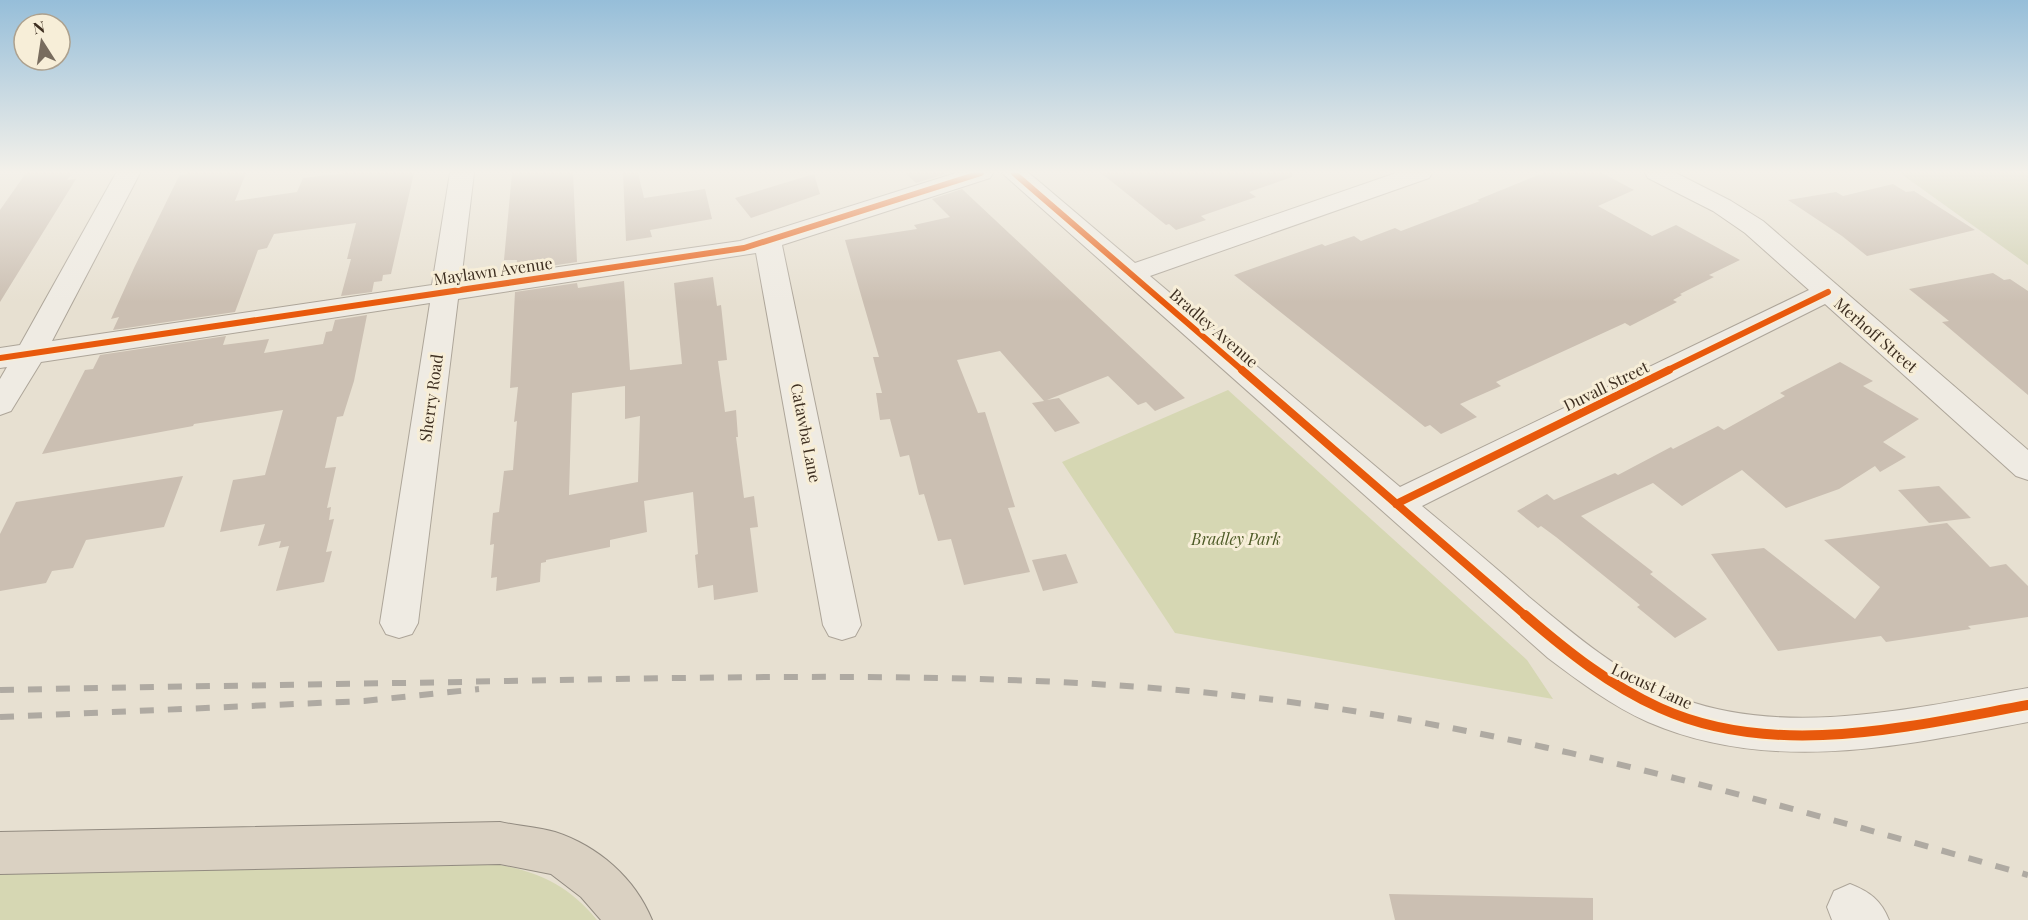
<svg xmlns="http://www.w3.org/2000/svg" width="2028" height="920" font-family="'Playfair Display',serif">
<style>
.green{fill:#d6d7b3}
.cemetery{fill:#d1d1b3}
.building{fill:#cbbfb2;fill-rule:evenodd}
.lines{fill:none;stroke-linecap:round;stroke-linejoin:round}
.minor-casing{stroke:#ada599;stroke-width:2}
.highway-casing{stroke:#928b80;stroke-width:2}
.minor{fill:#efebe3;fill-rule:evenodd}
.highway{fill:#dad1c2;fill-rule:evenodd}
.rail{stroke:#afaaa2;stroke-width:6;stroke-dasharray:14 14;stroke-linecap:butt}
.cycleway-far2-casing{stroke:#f7eed8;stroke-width:9}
.cycleway-far1-casing{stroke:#f7eed8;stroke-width:11}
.cycleway-casing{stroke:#f7eed8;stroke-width:14}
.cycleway-far2{stroke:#e8590c;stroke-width:6}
.cycleway-far1{stroke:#e8590c;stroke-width:8}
.cycleway{stroke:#e8590c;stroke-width:10}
.labels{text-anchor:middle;stroke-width:6;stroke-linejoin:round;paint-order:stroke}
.street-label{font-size:16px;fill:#3d2e20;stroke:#f7eed8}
.park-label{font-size:16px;font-style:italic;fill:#4d5a26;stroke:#f7eed8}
</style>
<rect width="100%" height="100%" fill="#e7e0d1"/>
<path class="green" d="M1228,390L1527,660L1553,699L1175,633L1062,462Z
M484,862C533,870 565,881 597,920H0V874Z"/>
<path class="cemetery" d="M1900,173H2028V265Z"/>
<path class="building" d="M26,173H72L67,180L76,179L0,302V210Z
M188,173H246L235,201L297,192L303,178L346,173H414L391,274L383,275L382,281L374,282L372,292L341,296L351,259H347L356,223L274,234L267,248L258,250L235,312L113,330L119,317L111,319L134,268L179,176Z
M512,173H573L577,262L516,271L517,260H504Z
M623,173H638L644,198L705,189L712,219L650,230L652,237L626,241Z
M905,173H944L945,174L916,183Z
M1101,173H1292V177L1249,192L1256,197L1201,216L1206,220L1176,230L1169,224L1166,225Z
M1543,173H1602L1634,190L1598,206L1652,236L1676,225L1740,260L1709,275L1714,277L1680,294L1682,295L1673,300L1677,302L1630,326L1625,323L1496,382L1501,386L1460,404L1477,417L1441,434L1430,425L1425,427L1234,275L1322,244L1325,246L1354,236L1361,241L1395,228L1401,231L1480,201L1477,200Z
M814,174L820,194L751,218L735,198Z
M1893,184L1906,192L1914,191L1975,230L1867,256L1842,236L1788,200L1836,192L1843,196Z
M962,189L1185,398L1155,411L1146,402L1138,405L1108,376L1047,400L1059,398L1080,423L1055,432L1032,403L1044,401L1000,351L957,360L978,413L985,412L1015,507L1008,508L1030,572L964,585L951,539L938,541L924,494L919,495L909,455L900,457L890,419L880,420L876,393H882L873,357H879L845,240L917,229L914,225L950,217L932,199Z
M1993,273L2004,280L2010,279L2028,291V395L1942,322L1949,321L1909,289Z
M713,277L717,306L721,305L727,360L718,361L725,412L736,410L738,437H736L744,498L754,496L758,527L750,528L758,592L714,600L713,585L698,588L695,555L698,554L693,492L644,501L647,532L610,540V547L546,560V562L541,563L540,582L496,591L497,577L491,578L494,544L490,545L493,513L499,512L504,471L513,470L517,421L514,422L518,387L510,388L515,292L577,283L578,288L624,281L630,370L682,364L674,283ZM625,386V419L640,416L638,482L569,495L572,393Z
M367,315L354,381L343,416L337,417L325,468L336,467L327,508L331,507L329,520L334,519L326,552L332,551L324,582L276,591L289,546L279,548L281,541L258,546L265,524L220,532L233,480L265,475L283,410L194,424L193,426L42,454L85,370L93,369L100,355L226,336L223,345L269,339L264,353L323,344L326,332L332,331L335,320Z
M1840,362L1873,381L1863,386L1919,419L1883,442L1906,457L1880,472L1875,466L1839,489L1786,508L1742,470L1682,506L1653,483L1581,516L1653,572L1650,574L1707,619L1675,638L1637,607L1640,605L1556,537L1541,526L1538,528L1517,511L1547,494L1554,500L1615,473L1618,475L1671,447L1673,449L1718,426L1724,430L1785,396L1780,393Z
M183,476L164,527L86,540L73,568L52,571L46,583L0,591V534L16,502Z
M1939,486L1971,518L1929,523L1898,490Z
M1947,523L1990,567L2006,564L2028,586V617L1968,626L1971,629L1886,642L1881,636L1778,651L1711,554L1764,548L1855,619L1880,587L1824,540Z
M1066,554L1078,583L1043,591L1032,560Z
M1389,894L1593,898V920H1395Z"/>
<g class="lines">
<g class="minor-casing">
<path id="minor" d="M116,173H140L52,341L432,285L450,173H474L461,281L740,241L956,173H993L990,178L782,245L861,625L855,636L842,640L829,636L823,625L756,253L458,299L418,623L412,634L399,638L386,634L380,623L430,303L41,362L11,411L0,415V379L7,367L0,368V348L20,345Z
M1002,173H1029L1135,263L1396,173H1432L1429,178L1150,276L1400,487L1809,290L1745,233L1713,211L1648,178L1645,173H1676L1731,201L1763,221L2028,450V480L2016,476L1825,304L1422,506C1458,536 1494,566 1529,597C1576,636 1625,678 1683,699C1789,738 1920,707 2028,688V722C1901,746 1771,775 1648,722C1612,706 1580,682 1548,658Z
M1850,884C1870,892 1881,900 1889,920H1832L1827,907L1834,891Z"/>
</g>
<g class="highway-casing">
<path id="highway" d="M500,822C518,826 537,827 555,832C598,846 635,878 652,920H601L581,897L551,874L500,864L0,874V832Z"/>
</g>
<use href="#minor" class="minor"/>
<use href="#highway" class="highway"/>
<path class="rail" d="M0,690C185,686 371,684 556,680C793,676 1031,671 1266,699C1526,730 1777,804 2028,875
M0,717L364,701L479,689"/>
<g class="cycleway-far2-casing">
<path id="cycleway-far2" d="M1014,173L1243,371
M0,358L744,248L981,173
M1666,371L1828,292"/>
</g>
<g class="cycleway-far1-casing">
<path id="cycleway-far1" d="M1242,370L1527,617
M1396,504L1669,370"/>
</g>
<g class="cycleway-casing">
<path id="cycleway" d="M1525,615C1567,651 1609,685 1660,708C1775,760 1910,726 2028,705"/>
</g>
<use href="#cycleway-far2" class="cycleway-far2"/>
<use href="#cycleway-far1" class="cycleway-far1"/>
<use href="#cycleway" class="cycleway"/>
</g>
<linearGradient id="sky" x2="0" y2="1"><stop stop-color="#96bed9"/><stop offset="0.57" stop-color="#f4f1ea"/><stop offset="1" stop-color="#f4f1ea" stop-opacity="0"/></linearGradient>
<rect width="2028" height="302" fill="url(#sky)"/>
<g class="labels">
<g class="street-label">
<text transform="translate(493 271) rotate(-8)" y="6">Maylawn Avenue</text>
<text transform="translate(1214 328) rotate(41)" y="6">Bradley Avenue</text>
<text transform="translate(1876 335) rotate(41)" y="6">Merhoff Street</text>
<text transform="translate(1606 386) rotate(-26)" y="6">Duvall Street</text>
<text transform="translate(431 398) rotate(-82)" y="6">Sherry Road</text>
<text transform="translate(806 433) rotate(79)" y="6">Catawba Lane</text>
<text transform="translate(1652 686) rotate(25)" y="6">Locust Lane</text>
</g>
<g class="park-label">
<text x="1236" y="545">Bradley Park</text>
</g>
</g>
<g transform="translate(42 42) rotate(348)"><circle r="28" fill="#f7eed8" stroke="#ada18e" stroke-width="1.5"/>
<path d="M0-4.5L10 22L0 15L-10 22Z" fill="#786c5e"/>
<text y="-9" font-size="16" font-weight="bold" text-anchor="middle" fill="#3d2e20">N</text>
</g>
</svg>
